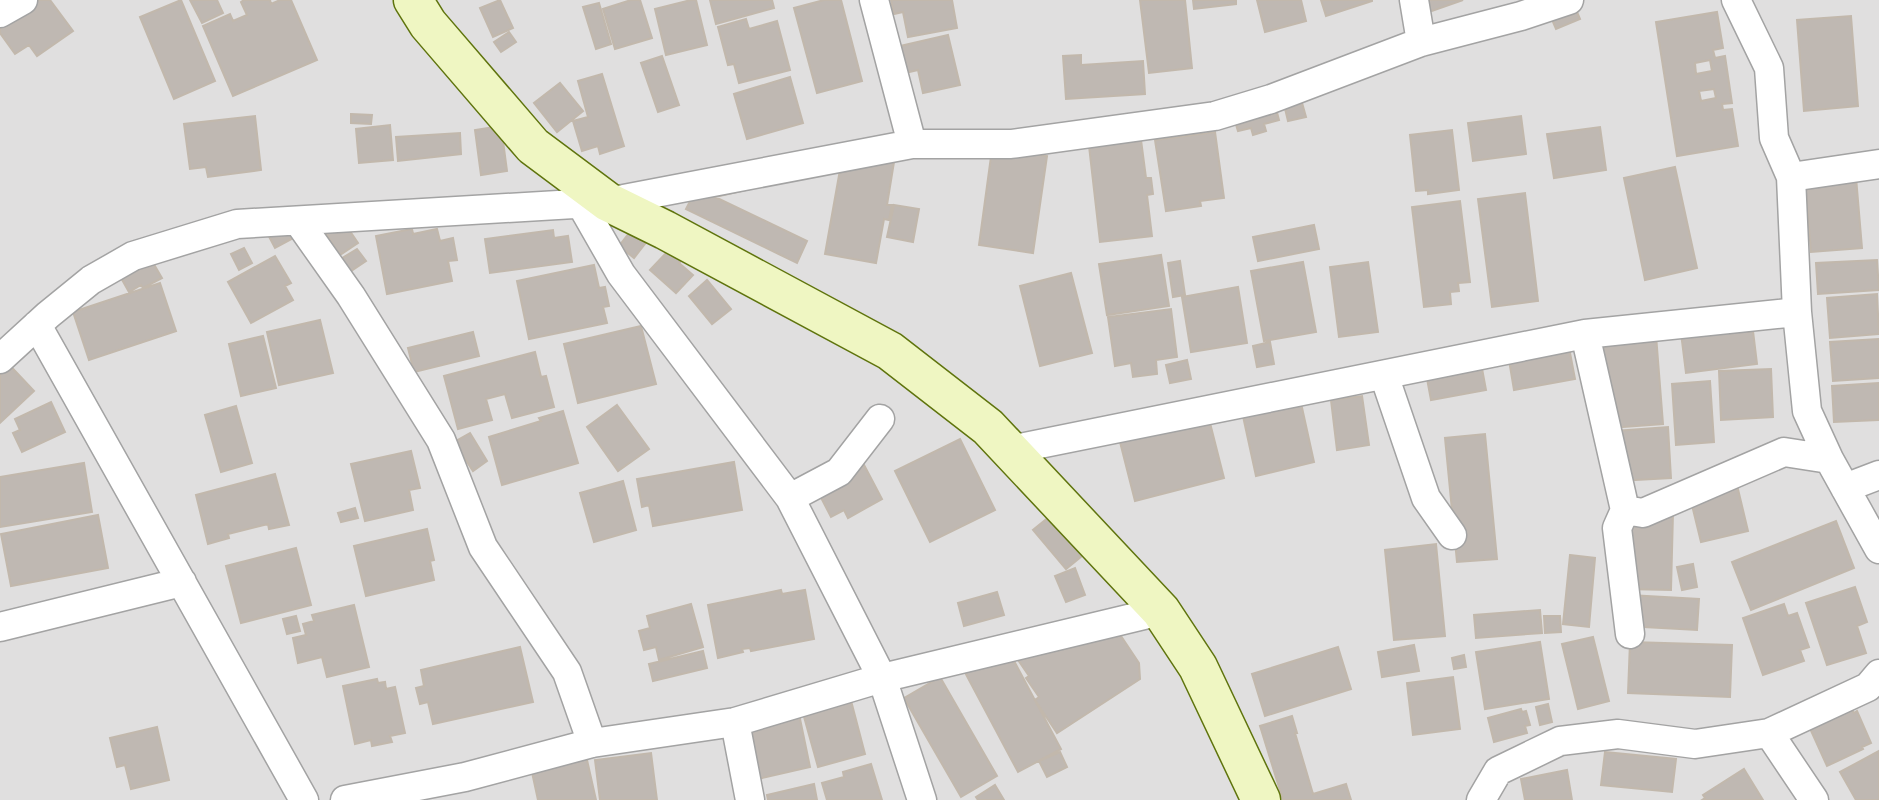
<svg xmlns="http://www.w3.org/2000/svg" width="1879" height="800" font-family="'IBM Plex Sans',sans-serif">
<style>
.residential{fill:#e0dfdf}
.building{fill:#bfb8b2;stroke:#c2b8ac;stroke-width:2;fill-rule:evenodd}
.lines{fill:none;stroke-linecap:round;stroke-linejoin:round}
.street-casing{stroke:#a3a3a3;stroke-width:31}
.secondary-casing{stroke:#5f740d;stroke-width:41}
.street{stroke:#fff;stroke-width:28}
.secondary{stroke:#eff6c2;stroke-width:38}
</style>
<rect width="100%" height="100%" fill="#f1efe9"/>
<path class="residential" d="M0,0H1879V800H0Z"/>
<path class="building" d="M32,0H50L73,31L37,56L29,45L15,54L0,33V23Z
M181,0L215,81L174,99L140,17Z
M190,0H217L223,13L202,23Z
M244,0H270L271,4L280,0H291L317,60L233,96L203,26L230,14L233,21L247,15L241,2Z
M500,0L513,28L493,37L480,8Z
M631,0H640L652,38L615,49L603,9Z
M691,0H696L707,45L666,55L655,9Z
M710,0H772L774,8L716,24Z
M824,0H841L862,81L817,93L794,8Z
M891,0H952L957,28L908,37L903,12L894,14Z
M1140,0H1185L1192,68L1149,73Z
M1193,0H1236V4L1194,9Z
M1257,0H1301L1306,21L1265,32Z
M1321,0H1372V1L1326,16Z
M1425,0H1463L1429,12Z
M1572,0L1580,19L1556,29L1545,3Z
M599,3L611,44L596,49L583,7Z
M1717,12L1723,48L1713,50L1715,58L1725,56L1732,103L1722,104L1723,110L1732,109L1738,146L1677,156L1656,22ZM1710,60L1712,71L1696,74L1695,63ZM1714,89L1716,98L1701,101L1699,91Z
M1851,16L1858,106L1804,111L1797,20Z
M746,19L749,29L777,21L790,70L739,83L734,64L728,65L718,27Z
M509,32L516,42L501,52L494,42Z
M948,35L960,85L923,93L918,70L905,73L900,46Z
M1081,55V65L1143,61L1145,94L1066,99L1063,56Z
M662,56L679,105L658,112L641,63Z
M602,74L624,146L600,154L598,146L582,151L573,121L588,117L578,81Z
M790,77L803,123L747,139L734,94Z
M560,83L583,111L557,132L534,103Z
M1299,92L1306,117L1288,121L1282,96Z
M1274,101L1279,120L1264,124L1266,131L1253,135L1251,128L1238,131L1232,112Z
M351,114L372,115L371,124L351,123Z
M255,116L261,170L208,177L206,167L190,169L184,124Z
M1521,116L1526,154L1473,161L1468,123Z
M390,125L393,160L359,163L356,129Z
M501,126L507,171L481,175L475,130Z
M1600,127L1606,170L1554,178L1547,134Z
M1452,130L1459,190L1428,194V190L1416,191L1410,135Z
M1215,132L1224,198L1200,201L1201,206L1166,211L1155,140Z
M460,133L461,154L398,161L396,137Z
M1141,140L1146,178H1151L1153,194L1147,195L1152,236L1100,242L1089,146Z
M992,149L1047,156L1033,253L979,245Z
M843,153L894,162L887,205H892L889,220L884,219L876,263L825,254Z
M1675,167L1697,268L1645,280L1624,178Z
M818,174L715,197L807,241L797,263L686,209L697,188Z
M1856,177L1862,248L1811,252L1805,181Z
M1525,193L1538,301L1492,307L1478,199Z
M1460,201L1470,282L1458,283L1459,291L1450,292L1451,304L1424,307L1412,207Z
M894,205L919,209L913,242L887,237Z
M339,215L358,243L340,255L321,226Z
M288,218L297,236L275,248L265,229Z
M1314,225L1319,249L1258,261L1253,237Z
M633,228L648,240L634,258L619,246Z
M412,229L413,234L437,229L440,241L453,238L457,260L448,261L452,281L387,294L376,236Z
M553,230L554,238L568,236L572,262L490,273L485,239Z
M244,248L252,263L239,270L231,254Z
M145,249L162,278L143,288L141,285L129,292L115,267Z
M357,249L366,261L348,273L339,260Z
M667,252L683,259L679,263L693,275L676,293L650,270Z
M1161,255L1169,306L1107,315L1099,264Z
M275,256L291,283L285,286L293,300L251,323L228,282Z
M1877,260L1879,290L1818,294L1816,263Z
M1180,261L1185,295L1173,297L1168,263Z
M1303,262L1316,332L1264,341L1251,271Z
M1368,262L1378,332L1339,337L1330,267Z
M594,265L599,288L605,287L609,306L603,307L607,323L529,339L517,281Z
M1071,273L1092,353L1040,366L1020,286Z
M707,280L731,309L712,324L689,296Z
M160,283L176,331L89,360L73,312Z
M1238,287L1247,343L1191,352L1182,297Z
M1877,294L1879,334L1830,338L1827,298Z
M1171,309L1177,357L1156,360L1157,374L1133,377L1131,363L1115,366L1108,317Z
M320,320L333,373L279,385L267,332Z
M1747,324L1748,332L1753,331L1757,364L1686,373L1681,333Z
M641,326L656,384L578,403L564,344Z
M473,332L479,356L414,372L408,348Z
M1656,335L1663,424L1610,428L1602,339Z
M263,336L276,388L241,396L229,344Z
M1567,337L1575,379L1514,390L1507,348Z
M1879,339V378L1833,381L1830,342Z
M1270,342L1274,364L1257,367L1253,346Z
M1478,347L1486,390L1431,400L1423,357Z
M535,352L541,377L546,376L554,407L512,418L505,394L486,399L492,420L458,429L444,376Z
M0,355L34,391L0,423Z
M1187,360L1191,379L1170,383L1166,365Z
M1771,369L1773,417L1721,420L1719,371Z
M1710,381L1714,442L1676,445L1672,384Z
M1879,383V420L1834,422L1832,386Z
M1299,394L1314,462L1256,476L1241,407Z
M1362,396L1369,445L1337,450L1331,400Z
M51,402L65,432L22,452L13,433L20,430L15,419Z
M617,405L649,449L618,471L587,427Z
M236,406L252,463L221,472L205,415Z
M563,411L578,463L502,485L489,437L541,421L539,418Z
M1209,419L1224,478L1135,501L1120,442Z
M1668,427L1671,478L1618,481L1615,431Z
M470,433L487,461L473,471L454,442Z
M1485,434L1497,559L1457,562L1445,438Z
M960,439L995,510L930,542L895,471Z
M411,451L420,488L409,490L413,510L365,521L351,464Z
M734,462L742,510L653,526L649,505L642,507L637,479Z
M84,463L92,512L0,527V477Z
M863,463L882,499L848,518L844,510L831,517L816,488Z
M275,474L289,525L269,529L268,524L228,534L229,538L208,544L196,495Z
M623,481L636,530L594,542L580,493Z
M1737,485L1748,531L1701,542L1690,497Z
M355,508L358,518L341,522L338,513Z
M1628,512L1673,513L1671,590L1625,589Z
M98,515L108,568L11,586L1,534Z
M1050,516L1087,552L1066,569L1033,530Z
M1836,521L1854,568L1751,610L1732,562Z
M427,529L434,560L430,561L434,580L366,596L354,546Z
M1436,544L1445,636L1394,640L1385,550Z
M296,548L311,605L241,623L226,566Z
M1570,555L1595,558L1589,627L1563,624Z
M1693,564L1697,587L1682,590L1677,567Z
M1075,568L1085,595L1066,602L1055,576Z
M1855,587L1867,622L1857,626L1866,653L1827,665L1806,603Z
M781,590L782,594L805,590L814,639L751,651L750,648L742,649L743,652L718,658L708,605Z
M997,592L1004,615L964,626L958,603Z
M1629,595L1699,599L1697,630L1626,626Z
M691,604L703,647L659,660L656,647L644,650L639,631L650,628L647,616Z
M1784,604L1788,616L1797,613L1809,647L1800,650L1804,661L1763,675L1743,618Z
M354,605L369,667L327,677L322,657L298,663L293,638L306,635L303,624L314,621L312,615Z
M1540,610L1542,633L1476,638L1474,615Z
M296,616L300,631L287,634L283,619Z
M1544,616H1560L1561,632L1545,633Z
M1100,620L1115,627L1139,663L1140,679L1057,733L1035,700L1039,697L1026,678L1029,676L1014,654L1042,636L1052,652Z
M1593,637L1609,701L1578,709L1562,644Z
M1004,642L1061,749L1018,772L961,665Z
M1540,642L1549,699L1485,709L1476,652Z
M1630,642L1732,645L1730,697L1628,693Z
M1414,645L1419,671L1382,677L1378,652Z
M520,647L533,702L433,724L428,702L420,704L416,688L424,686L421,670Z
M1338,647L1351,689L1265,716L1252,674Z
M703,651L707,668L653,681L649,664Z
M1464,655L1466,667L1454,669L1452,658Z
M940,677L997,776L961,797L904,698Z
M1453,677L1460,729L1413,735L1407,683Z
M377,679L378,683L385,682L386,689L395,687L405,733L390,736L392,742L372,746L371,740L355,744L343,686Z
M849,693L865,754L818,767L801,706Z
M1548,704L1552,722L1540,725L1536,707Z
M1850,706L1854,713L1857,711L1871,743L1862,747L1863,749L1827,766L1808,724Z
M1521,709L1522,712L1526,711L1530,725L1525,726L1527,733L1494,742L1488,718Z
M799,714L810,767L758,779L746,726Z
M1292,716L1297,733H1295L1313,794L1346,784L1351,800H1283L1260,726Z
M157,727L169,780L131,789L125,765L117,767L110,738Z
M585,751L596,800H538L530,763Z
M1879,751V800H1856L1840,772Z
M1060,752L1067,767L1047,777L1039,761Z
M1605,752L1676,759L1672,792L1601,785Z
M651,753L657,800H600L595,760Z
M871,764L882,800H827L822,783L844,777L843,772Z
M1744,769L1763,800H1702L1705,798L1703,795Z
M1567,770L1572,800H1525L1521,779Z
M814,784L817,800H768L767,795Z
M995,785L1004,800H978L976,797Z"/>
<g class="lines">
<g class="street-casing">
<path id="street" d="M874,0L912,144
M1414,0L1421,42
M1736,0L1769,68L1774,138L1791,177L1797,312L1807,411L1829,459L1879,549
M0,13L23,0
M1791,177L1879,164
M581,204L621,274L790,498L882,678L922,800
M298,221L351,296L441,440L483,547L567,672L592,743
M37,325L304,800
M1585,334L1625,510L1617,528L1630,634
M0,359L48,315L91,280L133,256L237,224L608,202L912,144H1011L1215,116L1271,99L1421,42L1521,16L1569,0
M1384,375L1426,498L1452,535
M1010,450L1585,334L1797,312
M1845,488L1879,475
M790,498L839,472L880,419
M1625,510L1643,513L1784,452L1829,459
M0,627L182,582
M735,722L750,800
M1769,733L1814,800
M345,800L465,777L592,743L735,722L882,678L1161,611
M1481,800L1498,771L1560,741L1618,734L1695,744L1769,733L1868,687L1879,674"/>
</g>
<g class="secondary-casing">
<path id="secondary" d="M413,0L428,24L533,146L608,202L665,230L890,351L988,427L1161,611L1198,667L1261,800"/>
</g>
<use href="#street" class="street"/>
<use href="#secondary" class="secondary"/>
</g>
</svg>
